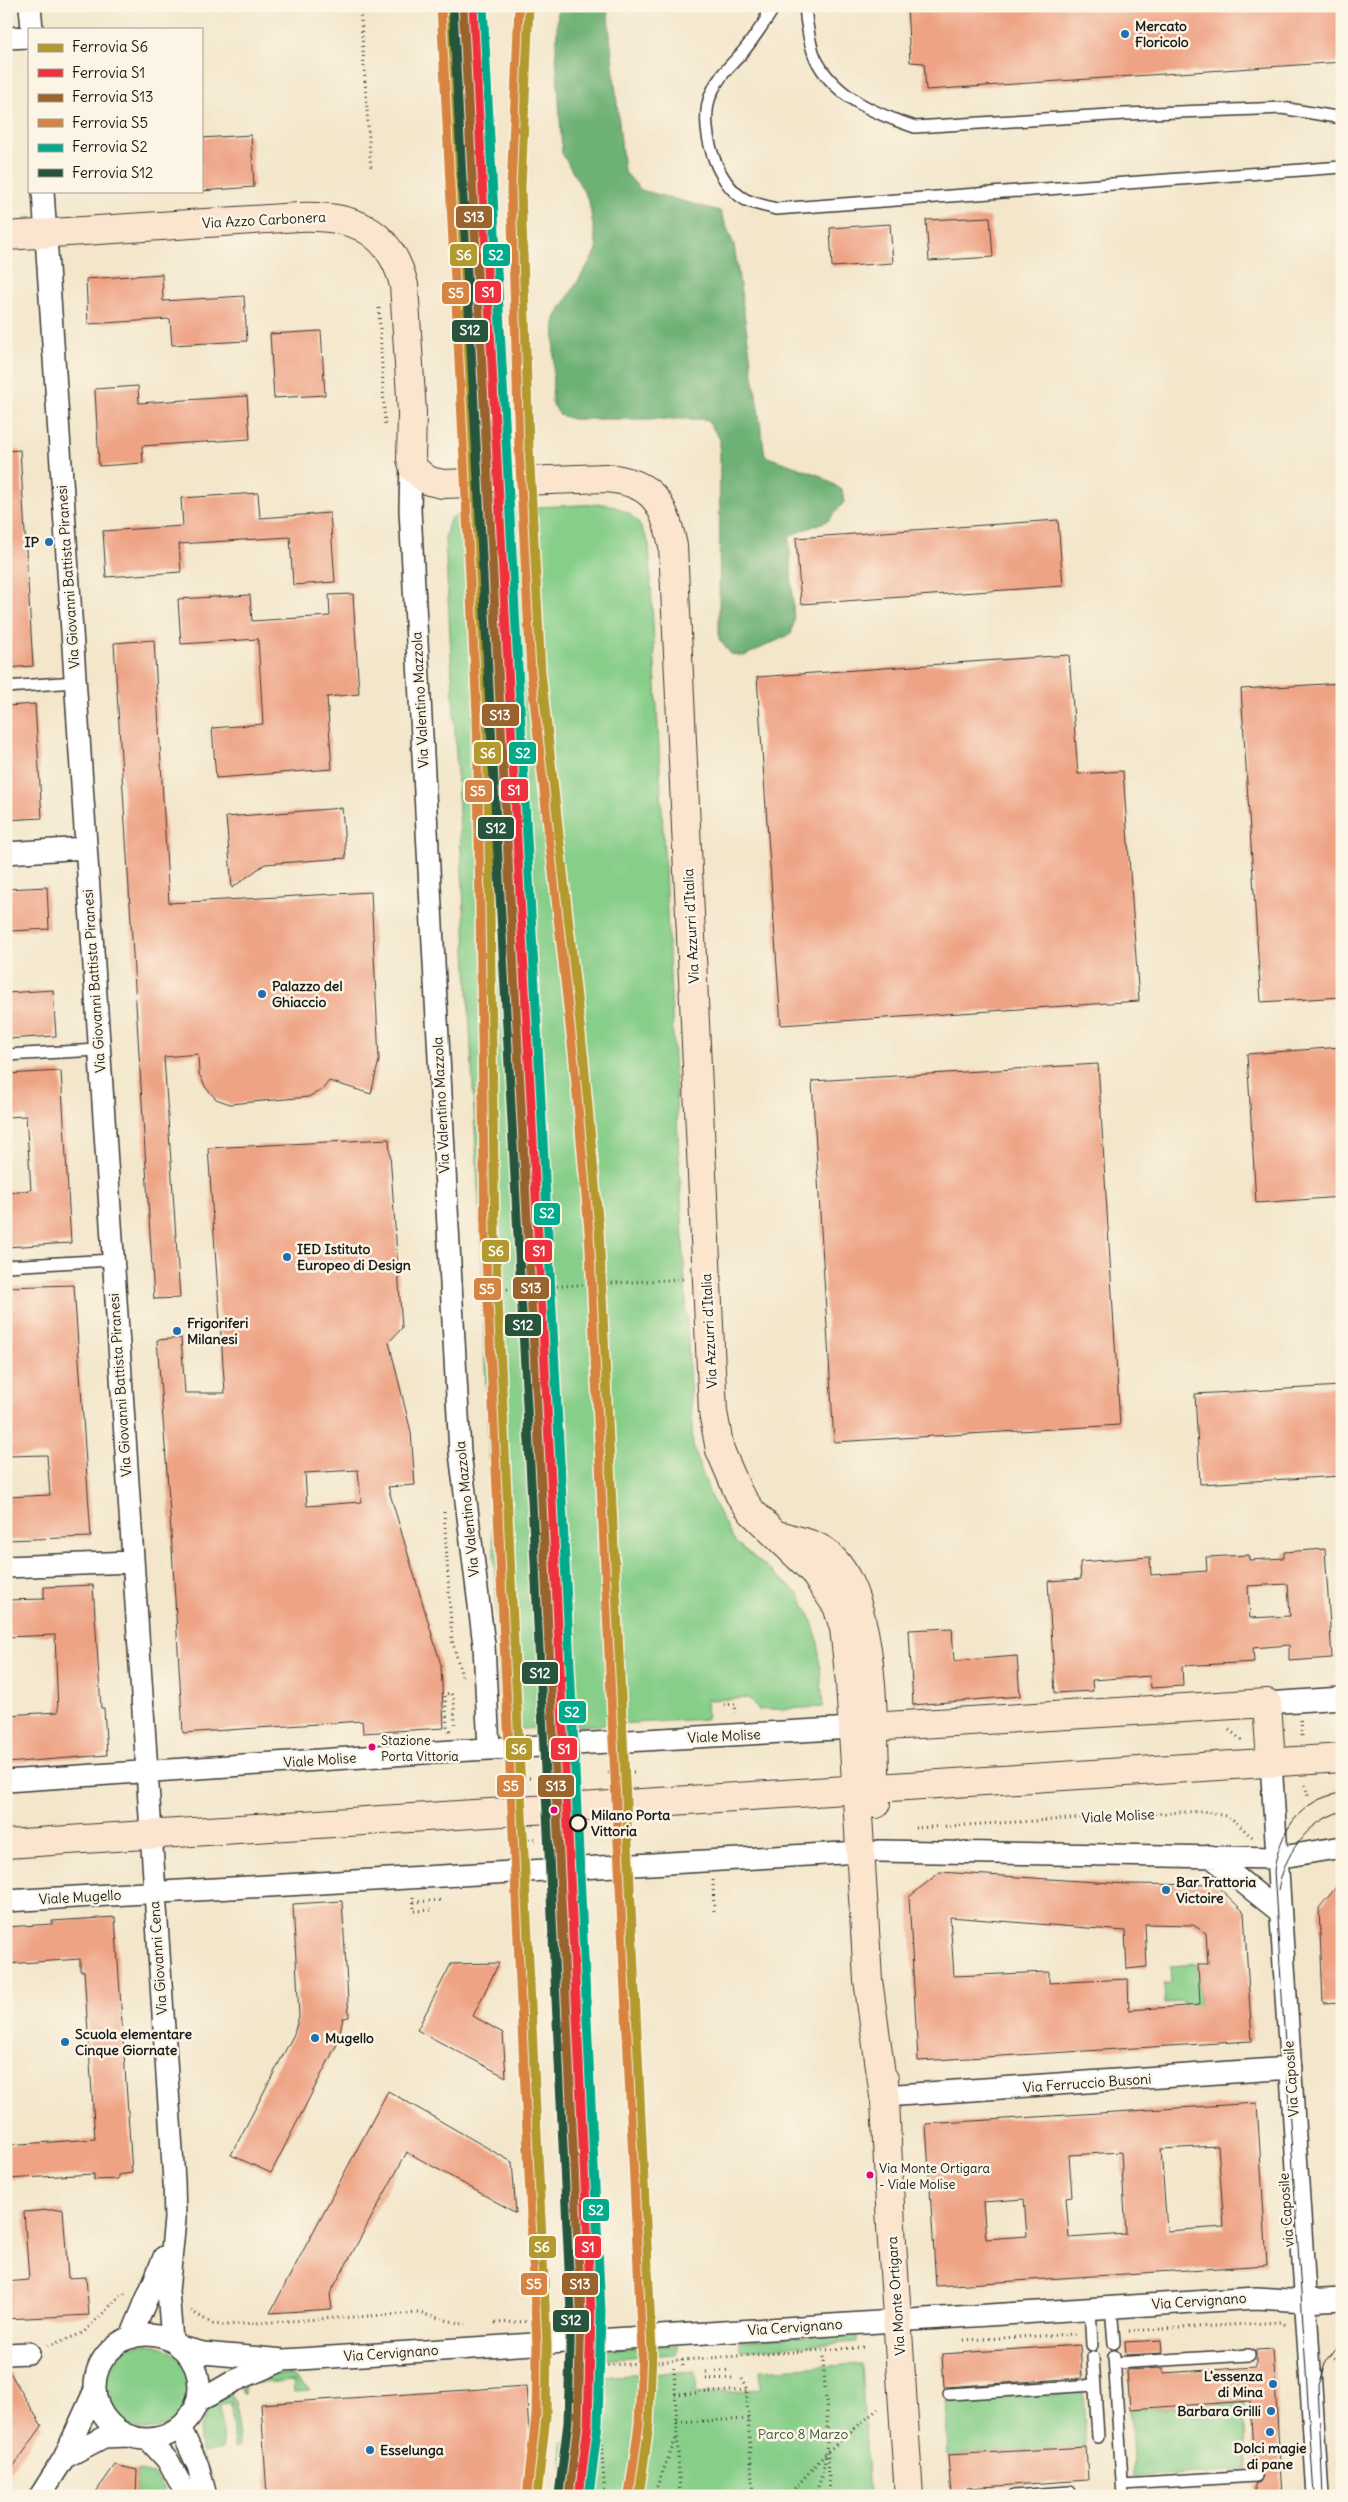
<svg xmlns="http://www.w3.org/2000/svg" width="1348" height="2502" font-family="Delius,sans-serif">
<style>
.green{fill:#87ce89;stroke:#527552}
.forest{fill:#6db175;stroke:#446648}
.building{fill:#eea384;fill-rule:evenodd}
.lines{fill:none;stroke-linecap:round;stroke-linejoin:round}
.lane-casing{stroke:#3c3a36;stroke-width:14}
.street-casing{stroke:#3c3a36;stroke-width:24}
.secondary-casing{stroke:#3c3a36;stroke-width:30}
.path{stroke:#3c3a36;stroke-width:3;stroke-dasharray:1 4;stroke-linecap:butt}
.lane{stroke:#fff;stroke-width:11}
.street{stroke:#fff;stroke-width:21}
.secondary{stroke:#fbe5cf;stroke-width:28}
.tram{stroke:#1c1c1c;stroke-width:1}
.rail-1-casing{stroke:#fcf5e5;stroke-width:12}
.rail-2-casing{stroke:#fcf5e5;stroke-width:12}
.rail-3-casing{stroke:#fcf5e5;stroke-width:12}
.rail-4-casing{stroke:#fcf5e5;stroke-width:12}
.rail-5-casing{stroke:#fcf5e5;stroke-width:12}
.rail-6-casing{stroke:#fcf5e5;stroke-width:12}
.rail-1{stroke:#b29a2e;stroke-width:9}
.rail-2{stroke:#ee333e;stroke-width:9}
.rail-3{stroke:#99642e;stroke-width:9}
.rail-4{stroke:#d68441;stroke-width:9}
.rail-5{stroke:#00aa8a;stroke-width:9}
.rail-6{stroke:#28543d;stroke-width:9}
.poi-dot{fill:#1f6fb2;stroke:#fcf5e5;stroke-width:2}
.bus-dot{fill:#e5007d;stroke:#fcf5e5;stroke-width:2}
.stop-dot{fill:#fcf5e5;stroke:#1c1c1c;stroke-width:2.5}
.labels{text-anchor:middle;stroke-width:5;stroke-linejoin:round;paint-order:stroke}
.bus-label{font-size:13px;fill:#1c1c1c;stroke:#fcf5e5;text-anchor:start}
.poi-label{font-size:14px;font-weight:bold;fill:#1c1c1c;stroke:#fcf5e5;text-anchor:start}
.street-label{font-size:14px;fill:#1c1c1c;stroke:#fcf5e5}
.stop-label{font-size:14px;font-weight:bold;fill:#1c1c1c;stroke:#fcf5e5;text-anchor:start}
.park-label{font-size:14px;fill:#415a42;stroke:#fcf5e5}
.line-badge{stroke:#fcf5e5;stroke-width:2}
.badge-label{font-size:14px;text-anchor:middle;font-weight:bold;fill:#fff}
</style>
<rect width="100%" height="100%" fill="#fcf5e5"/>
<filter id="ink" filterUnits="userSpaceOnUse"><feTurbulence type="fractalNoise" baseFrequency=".02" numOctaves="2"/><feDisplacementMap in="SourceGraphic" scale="10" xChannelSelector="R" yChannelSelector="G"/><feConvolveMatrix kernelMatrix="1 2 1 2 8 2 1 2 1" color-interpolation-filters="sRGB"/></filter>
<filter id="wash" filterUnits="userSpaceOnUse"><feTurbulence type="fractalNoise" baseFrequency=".0096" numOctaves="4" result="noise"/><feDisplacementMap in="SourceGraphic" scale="20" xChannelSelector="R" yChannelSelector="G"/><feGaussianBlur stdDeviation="1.12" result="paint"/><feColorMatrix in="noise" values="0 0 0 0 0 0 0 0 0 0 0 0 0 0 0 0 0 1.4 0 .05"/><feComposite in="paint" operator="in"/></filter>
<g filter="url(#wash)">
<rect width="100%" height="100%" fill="#f3e6ca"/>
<path class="green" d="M604,504C633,511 637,518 649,544L693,1446L711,1498L734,1541L798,1593L810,1616L818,1640L823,1707L758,1710L750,1698L706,1700L707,1719L502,1730L483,1320L494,1319L492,1283L483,1284L445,537L450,519L463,510Z
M1198,1964L1200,2010L1186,2033L1184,2002L1165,2003L1164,1984H1171L1170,1966Z
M857,2333V2342L740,2350V2341Z
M104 2387a43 43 0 1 1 86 0a43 43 0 1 1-86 0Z
M677,2345V2354L580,2360L579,2351Z
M861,2364L869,2496H565L561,2442L605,2439L601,2377L695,2371L697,2394L761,2389L760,2370Z
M275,2374L290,2375L310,2389V2391L294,2392L293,2381L244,2384V2395L238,2386Z
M229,2392L236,2402L239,2448H234L231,2403L220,2404L223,2449L203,2453C193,2424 208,2410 229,2392Z
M1083,2392L1086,2447L948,2455L945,2400Z
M1244,2402L1247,2470L1134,2477L1130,2409Z
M137,2470L155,2475L167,2496H136Z"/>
<path class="forest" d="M558,6H607L624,171L641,190L720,211L734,245L765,456L819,475L842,490L844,502L829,520L789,536L794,622L791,634L744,656L731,654L719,639L720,439L706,419H572L560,415L552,403L555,318L597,250L589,201L562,153L556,52Z"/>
<g id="blocks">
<path class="building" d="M907,6H1342V62L926,90L924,63L910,62Z
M251,135L254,187L201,191V138Z
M990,217L993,257L929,261L926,220Z
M890,224L893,263L832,267L830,228Z
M162,274L163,301L244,296L247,341L172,345L170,319L88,324L86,279Z
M321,331L325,395L274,398L270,334Z
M138,386L139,403L247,396L250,439L142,446L143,463L99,466L95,389Z
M20,450L33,666L6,668V451Z
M258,493L260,518L330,513L335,582L293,585L290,537L179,544L181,572L106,577L103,531L183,526L181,498Z
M1058,520L1063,586L801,604L796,538Z
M353,594L359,694L327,697L332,769L216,778L212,728L263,724L258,639L181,644L178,599L250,595L252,621L330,616L329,595Z
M154,640L169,903L371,892L379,1060L371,1094L329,1081L322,1090L308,1097L230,1104L216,1099L206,1088L199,1074L198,1054L164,1057L180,1298L154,1299L114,643Z
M1069,655L1078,774L1123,771L1139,1001L781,1025L757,677Z
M1342,683V997L1261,1002L1241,689Z
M35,704L42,818L6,820V706Z
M342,808L346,858L265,864L232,888L226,817Z
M47,887L49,929L11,931V925L6,926V889Z
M53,990L56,1036L6,1039V993Z
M1342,1047V1197L1256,1203L1247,1054Z
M1098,1064L1120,1425L834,1442L812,1081Z
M61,1071L71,1243L6,1247V1192L31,1190L26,1116L6,1117V1074Z
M389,1139L402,1328L389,1342L411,1432L415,1485L388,1487L441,1665L444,1728L363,1733L362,1721L183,1733L169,1499L157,1340L181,1338L185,1393H225L208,1148ZM358,1470L361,1502L307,1506L305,1473Z
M74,1285L91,1537L6,1540V1497L50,1495L47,1455L6,1456V1287Z
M1342,1386V1476L1200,1484L1195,1394Z
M1325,1549L1332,1658L1289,1661V1645L1253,1648L1254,1662L1182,1666L1183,1686L1151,1688L1150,1676L1092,1680L1093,1691L1055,1693L1048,1581L1081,1579L1080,1562L1150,1557L1151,1575L1207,1571L1206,1557L1249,1555V1560L1284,1558V1552ZM1288,1584L1290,1616L1250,1618L1248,1586Z
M93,1585L101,1708H104L107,1755L6,1763V1715L58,1712L55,1635L6,1637V1600L44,1599V1587Z
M952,1628L954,1661L1017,1656L1020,1696L913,1705L909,1630Z
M940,1872L1127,1884L1216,1885L1244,1912L1252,2041L918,2061L909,1897ZM950,1917L1125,1931L1127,1969L1147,1967L1145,1924L1193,1925L1206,1933L1208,1964H1198L1200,2005L1129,2010L1128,1979L1049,1983V1972L954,1976Z
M1342,1880V2002L1323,2003L1319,1908Z
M342,1901L349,2017L343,2018L338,2042L271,2173L231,2155L294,2034L299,2016L293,1904Z
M115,1917L132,2173L118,2175V2179L94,2180V2174L6,2179V2145L95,2139L84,1971H80V1959L6,1964V1927L52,1924V1921Z
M499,1963L473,2016L503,2033L506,2077L417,2030L451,1964Z
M388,2091L512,2162L516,2213L407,2152L330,2294L332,2309L270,2313Z
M1257,2103L1267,2265L936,2286L926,2124ZM1218,2146L1224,2227L1167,2231L1161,2149ZM1121,2152L1126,2234L1069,2238L1066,2197L1072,2196L1069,2155ZM1024,2199L1027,2236L986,2239L983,2202Z
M63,2209L68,2278L86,2277L89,2315L6,2319V2282L29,2280L24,2212Z
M1161,2340L1162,2353L1126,2355L1125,2342Z
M1080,2345L1082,2378L944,2387L942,2354Z
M1273,2349L1282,2496H1255V2484L1260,2482L1263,2475L1260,2470L1254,2469L1250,2401L1130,2409L1127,2370L1163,2368V2373L1256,2367V2350Z
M6,2366L42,2426L6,2477Z
M526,2386L533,2496H267L261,2404Z
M1086,2447L1088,2480L967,2488V2496H951L948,2455Z
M115,2465L137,2470L136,2496H93Z"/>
</g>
</g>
<g filter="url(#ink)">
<use href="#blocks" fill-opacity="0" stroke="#3c3a36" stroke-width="1"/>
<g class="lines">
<g class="lane-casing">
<path id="lane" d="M767,6L766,20L775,6
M805,6C806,21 810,50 818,63C838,99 879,115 915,127L1125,114L1282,108L1342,118
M766,20C758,31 750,44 741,54C729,67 718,77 711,94C698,125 715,184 746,200C755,204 766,206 776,209L1342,167
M6,687L75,682
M6,1055L98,1050
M6,1266L112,1260
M1111,2307L1114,2343
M1090,2308L1092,2345
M1114,2356L1123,2496
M1093,2357L1098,2437
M1115,2363L1249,2355
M949,2394L1095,2385
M1122,2484L1256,2476
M1014,2496L1070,2492"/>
</g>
<g class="street-casing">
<path id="street" d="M30,6L32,29
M6,38L29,37
M43,191L174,2181L175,2219L168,2291L172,2341
M411,459L410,510L460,1453L484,1645L489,1749
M6,853L85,848
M6,1567L132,1562
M1267,1703L1342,1698
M1271,1762L1318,2496
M6,1781L453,1751L853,1728
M879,1851L1276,1858L1342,1847
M1210,1856L1280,1912
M6,1901L860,1852
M884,2096L1291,2068
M95 2387a52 52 0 1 1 104 0a52 52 0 1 1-104 0Z
M131,2337L164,2257
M183,2348L203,2353L284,2360L1256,2298L1306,2301L1342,2299
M6,2354L29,2353
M196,2403L234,2381L281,2361
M180,2427L198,2466L206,2496
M148,2439L169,2462L187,2496
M64,2458L104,2437L128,2436
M40,2496L64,2458L94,2392"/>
</g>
<g class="secondary-casing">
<path id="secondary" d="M6,236L299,217C352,215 390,229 404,285L412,413L411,459L414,469L421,475L429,481L443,484L606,478C653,482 664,503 673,546L713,1412L720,1450L739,1494L752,1512L812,1570L837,1606L844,1628L850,1683L868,1980L884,2096
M782,1536C799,1541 819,1544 831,1557C878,1600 873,1741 876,1804
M853,1728L1267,1703L1271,1762
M6,1844L1342,1758
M884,2079L891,2227L909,2496"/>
</g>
<path class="path" d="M360,6L371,170
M379,308L385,427
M492,1290L683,1279
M483,1296L484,1320
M444,1512L452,1640L462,1676
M724,1705L735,1704L736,1713
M1301,1720L1302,1736
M1229,1730L1242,1740
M450,1731L447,1726L445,1694L451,1693L454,1700L455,1724
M608,1773L636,1772
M504,1779L532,1778
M1305,1785L1309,1799
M915,1828L1202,1811L1230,1817L1252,1837
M610,1834L639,1832
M509,1840L538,1839
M713,1880L714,1912
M413,1897L414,1911L432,1910
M414,1902L443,1900
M532,2304V2320
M191,2311L213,2324L223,2325L419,2313L466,2325
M495,2323L558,2320
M1129,2331L1280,2322L1286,2326
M964,2340L1075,2334
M48,2346L83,2333L122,2294L126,2293
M1331,2355L1342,2365
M682,2360L683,2367
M573,2364L584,2367L865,2347
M674,2368L680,2496
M706,2372L731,2370
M742,2378L746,2385L753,2496
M706,2379L732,2378
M675,2394L746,2390
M677,2422L748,2419
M574,2439L577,2496
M601,2439L605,2496
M828,2456L830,2496
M705,2493V2496
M653,2496L677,2436
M788,2496L828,2451L878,2409
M814,2496C835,2452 825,2403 823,2356"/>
<use href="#lane" class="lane"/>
<use href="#street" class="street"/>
<use href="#secondary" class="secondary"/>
<path class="tram" d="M1278,1890C1285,1854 1305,1823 1342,1811
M1314,2496L1274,1871C1279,1833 1300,1798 1342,1793
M1323,2496L1318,2385L1326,2361L1342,2343"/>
<g class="rail-1-casing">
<path id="rail-1" d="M451,6L487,715L495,1236L547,2346L546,2416L537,2496
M529,6L521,188L529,447L541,672L584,1061L599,1230L652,2351L649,2425L639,2496"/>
</g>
<g class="rail-2-casing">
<path id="rail-2" d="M473,6L552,1500L591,2311L588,2424L579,2496"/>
</g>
<g class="rail-3-casing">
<path id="rail-3" d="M463,6L542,1501L581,2311L578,2423L569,2495"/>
</g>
<g class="rail-4-casing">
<path id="rail-4" d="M519,6L511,188L519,447L531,673L574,1062L589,1231L642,2351L639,2424L629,2495
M441,7L477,715L485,1236L537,2346L536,2415L527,2495"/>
</g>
<g class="rail-5-casing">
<path id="rail-5" d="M483,6L562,1499L601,2311L598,2424L589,2496"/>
</g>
<g class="rail-6-casing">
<path id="rail-6" d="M453,7L532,1501L571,2311L568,2422L559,2494"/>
</g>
<use href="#rail-1" class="rail-1"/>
<use href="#rail-2" class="rail-2"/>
<use href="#rail-3" class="rail-3"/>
<use href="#rail-4" class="rail-4"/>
<use href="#rail-5" class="rail-5"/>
<use href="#rail-6" class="rail-6"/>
</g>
</g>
<g class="poi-dot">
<circle cx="1125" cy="34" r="5"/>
<circle cx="49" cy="542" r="5"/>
<circle cx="262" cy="994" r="5"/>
<circle cx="287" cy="1257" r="5"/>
<circle cx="177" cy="1331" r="5"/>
<circle cx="1166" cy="1890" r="5"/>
<circle cx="315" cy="2038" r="5"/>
<circle cx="65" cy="2042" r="5"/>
<circle cx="1273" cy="2384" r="5"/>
<circle cx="1271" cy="2411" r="5"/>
<circle cx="1270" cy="2432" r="5"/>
<circle cx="370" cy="2450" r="5"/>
</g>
<g class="bus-dot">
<circle cx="372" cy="1747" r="4.5"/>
<circle cx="554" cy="1810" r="4.5"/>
<circle cx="870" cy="2175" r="4.5"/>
</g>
<circle class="stop-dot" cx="578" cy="1823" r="8"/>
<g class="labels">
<g class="bus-label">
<text x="381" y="1745">Stazione<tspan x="381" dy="16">Porta Vittoria</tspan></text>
<text x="879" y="2173">Via Monte Ortigara<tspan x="879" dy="16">- Viale Molise</tspan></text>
</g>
<g class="poi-label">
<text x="1135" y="31">Mercato<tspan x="1135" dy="16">Floricolo</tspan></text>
<text x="39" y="547" text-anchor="end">IP</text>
<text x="272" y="991">Palazzo del<tspan x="272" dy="16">Ghiaccio</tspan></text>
<text x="297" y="1254">IED Istituto<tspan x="297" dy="16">Europeo di Design</tspan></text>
<text x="187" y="1328">Frigoriferi<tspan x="187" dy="16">Milanesi</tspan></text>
<text x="1176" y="1887">Bar Trattoria<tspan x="1176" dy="16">Victoire</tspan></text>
<text x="75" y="2039">Scuola elementare<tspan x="75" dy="16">Cinque Giornate</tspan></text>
<text x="325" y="2043">Mugello</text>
<text x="1263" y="2381" text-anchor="end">L'essenza<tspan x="1263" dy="16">di Mina</tspan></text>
<text x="1261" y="2416" text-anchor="end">Barbara Grilli</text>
<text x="1270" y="2453" text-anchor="middle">Dolci magie<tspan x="1270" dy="16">di pane</tspan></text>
<text x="380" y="2455">Esselunga</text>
</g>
<g class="street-label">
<text transform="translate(264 220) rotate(-3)" y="5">Via Azzo Carbonera</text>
<text transform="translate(68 577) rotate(-94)" y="5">Via Giovanni Battista Piranesi</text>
<text transform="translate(420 700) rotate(-93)" y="5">Via Valentino Mazzola</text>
<text transform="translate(691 926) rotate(-93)" y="5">Via Azzurri d'Italia</text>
<text transform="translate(94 981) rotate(-94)" y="5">Via Giovanni Battista Piranesi</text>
<text transform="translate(441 1105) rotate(-93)" y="5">Via Valentino Mazzola</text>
<text transform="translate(709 1331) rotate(-93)" y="5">Via Azzurri d'Italia</text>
<text transform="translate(120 1385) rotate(-94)" y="5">Via Giovanni Battista Piranesi</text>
<text transform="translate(467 1509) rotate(-96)" y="5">Via Valentino Mazzola</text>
<text transform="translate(724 1736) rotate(-3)" y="5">Viale Molise</text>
<text transform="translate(320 1760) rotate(-4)" y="5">Viale Molise</text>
<text transform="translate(1118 1816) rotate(-3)" y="5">Viale Molise</text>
<text transform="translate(80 1897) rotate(-3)" y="5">Viale Mugello</text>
<text transform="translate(158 1958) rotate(-94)" y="5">Via Giovanni Cena</text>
<text transform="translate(1291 2079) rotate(-94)" y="5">Via Caposile</text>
<text transform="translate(1087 2083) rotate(-4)" y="5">Via Ferruccio Busoni</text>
<text transform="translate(1286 2210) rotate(-94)" y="5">via Caposile</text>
<text transform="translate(896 2296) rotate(-94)" y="5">Via Monte Ortigara</text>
<text transform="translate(1199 2301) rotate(-4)" y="5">Via Cervignano</text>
<text transform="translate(795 2327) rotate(-4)" y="5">Via Cervignano</text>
<text transform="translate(391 2353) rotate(-4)" y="5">Via Cervignano</text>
</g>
<g class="stop-label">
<text x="591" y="1820">Milano Porta<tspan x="591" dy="16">Vittoria</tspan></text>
</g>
<g class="park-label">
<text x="803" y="2439">Parco 8 Marzo</text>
</g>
</g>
<g class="line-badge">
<rect x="455" y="205" width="38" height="24" rx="5" fill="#99642e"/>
<rect x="449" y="243" width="29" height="24" rx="5" fill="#b29a2e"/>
<rect x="482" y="243" width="29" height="24" rx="5" fill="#00aa8a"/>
<rect x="474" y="280" width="28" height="24" rx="5" fill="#ee333e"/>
<rect x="441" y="281" width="29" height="24" rx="5" fill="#d68441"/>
<rect x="451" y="319" width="38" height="24" rx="5" fill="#28543d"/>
<rect x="481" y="703" width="39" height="24" rx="5" fill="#99642e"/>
<rect x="473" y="741" width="29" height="24" rx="5" fill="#b29a2e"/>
<rect x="508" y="741" width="29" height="24" rx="5" fill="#00aa8a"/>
<rect x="500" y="778" width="29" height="24" rx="5" fill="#ee333e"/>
<rect x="464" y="779" width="29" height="24" rx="5" fill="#d68441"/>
<rect x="477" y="816" width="38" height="24" rx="5" fill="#28543d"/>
<rect x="533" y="1202" width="28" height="24" rx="5" fill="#00aa8a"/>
<rect x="524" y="1239" width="29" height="24" rx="5" fill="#ee333e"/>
<rect x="481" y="1239" width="29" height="24" rx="5" fill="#b29a2e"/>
<rect x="512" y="1276" width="38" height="24" rx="5" fill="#99642e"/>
<rect x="473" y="1277" width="29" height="24" rx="5" fill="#d68441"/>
<rect x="504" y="1313" width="38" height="24" rx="5" fill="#28543d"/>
<rect x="521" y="1661" width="38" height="24" rx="5" fill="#28543d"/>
<rect x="558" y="1700" width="29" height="24" rx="5" fill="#00aa8a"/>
<rect x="550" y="1737" width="28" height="24" rx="5" fill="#ee333e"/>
<rect x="505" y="1737" width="28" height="24" rx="5" fill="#b29a2e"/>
<rect x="537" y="1774" width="38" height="24" rx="5" fill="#99642e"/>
<rect x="496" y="1774" width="29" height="24" rx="5" fill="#d68441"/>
<rect x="582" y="2198" width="28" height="24" rx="5" fill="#00aa8a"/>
<rect x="574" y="2235" width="28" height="24" rx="5" fill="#ee333e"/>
<rect x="528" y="2235" width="29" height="24" rx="5" fill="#b29a2e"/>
<rect x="561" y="2272" width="38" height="24" rx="5" fill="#99642e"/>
<rect x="520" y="2272" width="28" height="24" rx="5" fill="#d68441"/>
<rect x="552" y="2309" width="38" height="24" rx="5" fill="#28543d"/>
</g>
<g class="badge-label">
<text x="474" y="222">S13</text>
<text x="464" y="260">S6</text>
<text x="496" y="260">S2</text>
<text x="488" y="297">S1</text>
<text x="456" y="298">S5</text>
<text x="470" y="335">S12</text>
<text x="500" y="720">S13</text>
<text x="488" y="758">S6</text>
<text x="523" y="758">S2</text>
<text x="514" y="795">S1</text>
<text x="478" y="796">S5</text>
<text x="496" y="833">S12</text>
<text x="547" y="1218">S2</text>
<text x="539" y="1256">S1</text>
<text x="496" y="1256">S6</text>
<text x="531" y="1293">S13</text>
<text x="487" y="1294">S5</text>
<text x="523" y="1330">S12</text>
<text x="540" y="1678">S12</text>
<text x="572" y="1717">S2</text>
<text x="564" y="1754">S1</text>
<text x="519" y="1754">S6</text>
<text x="556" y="1791">S13</text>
<text x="511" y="1791">S5</text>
<text x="596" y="2215">S2</text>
<text x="588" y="2252">S1</text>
<text x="542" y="2252">S6</text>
<text x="580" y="2289">S13</text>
<text x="534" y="2289">S5</text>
<text x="571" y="2325">S12</text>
</g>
<rect width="1348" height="2502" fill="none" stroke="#fcf5e5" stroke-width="25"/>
<rect x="28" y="28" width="175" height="165" fill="#fcf5e5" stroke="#a29e95"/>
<rect x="38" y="44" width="25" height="8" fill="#b29a2e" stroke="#a29e95"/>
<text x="72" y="52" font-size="15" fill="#1c1c1c">Ferrovia S6</text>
<rect x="38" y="69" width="25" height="8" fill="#ee333e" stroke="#a29e95"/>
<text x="72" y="78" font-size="15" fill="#1c1c1c">Ferrovia S1</text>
<rect x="38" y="94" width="25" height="8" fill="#99642e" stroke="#a29e95"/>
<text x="72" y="102" font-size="15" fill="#1c1c1c">Ferrovia S13</text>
<rect x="38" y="119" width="25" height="8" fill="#d68441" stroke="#a29e95"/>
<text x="72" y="128" font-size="15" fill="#1c1c1c">Ferrovia S5</text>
<rect x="38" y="144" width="25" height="8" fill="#00aa8a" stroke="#a29e95"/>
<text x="72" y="152" font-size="15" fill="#1c1c1c">Ferrovia S2</text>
<rect x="38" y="169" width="25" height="8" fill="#28543d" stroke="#a29e95"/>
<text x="72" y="178" font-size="15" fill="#1c1c1c">Ferrovia S12</text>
</svg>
